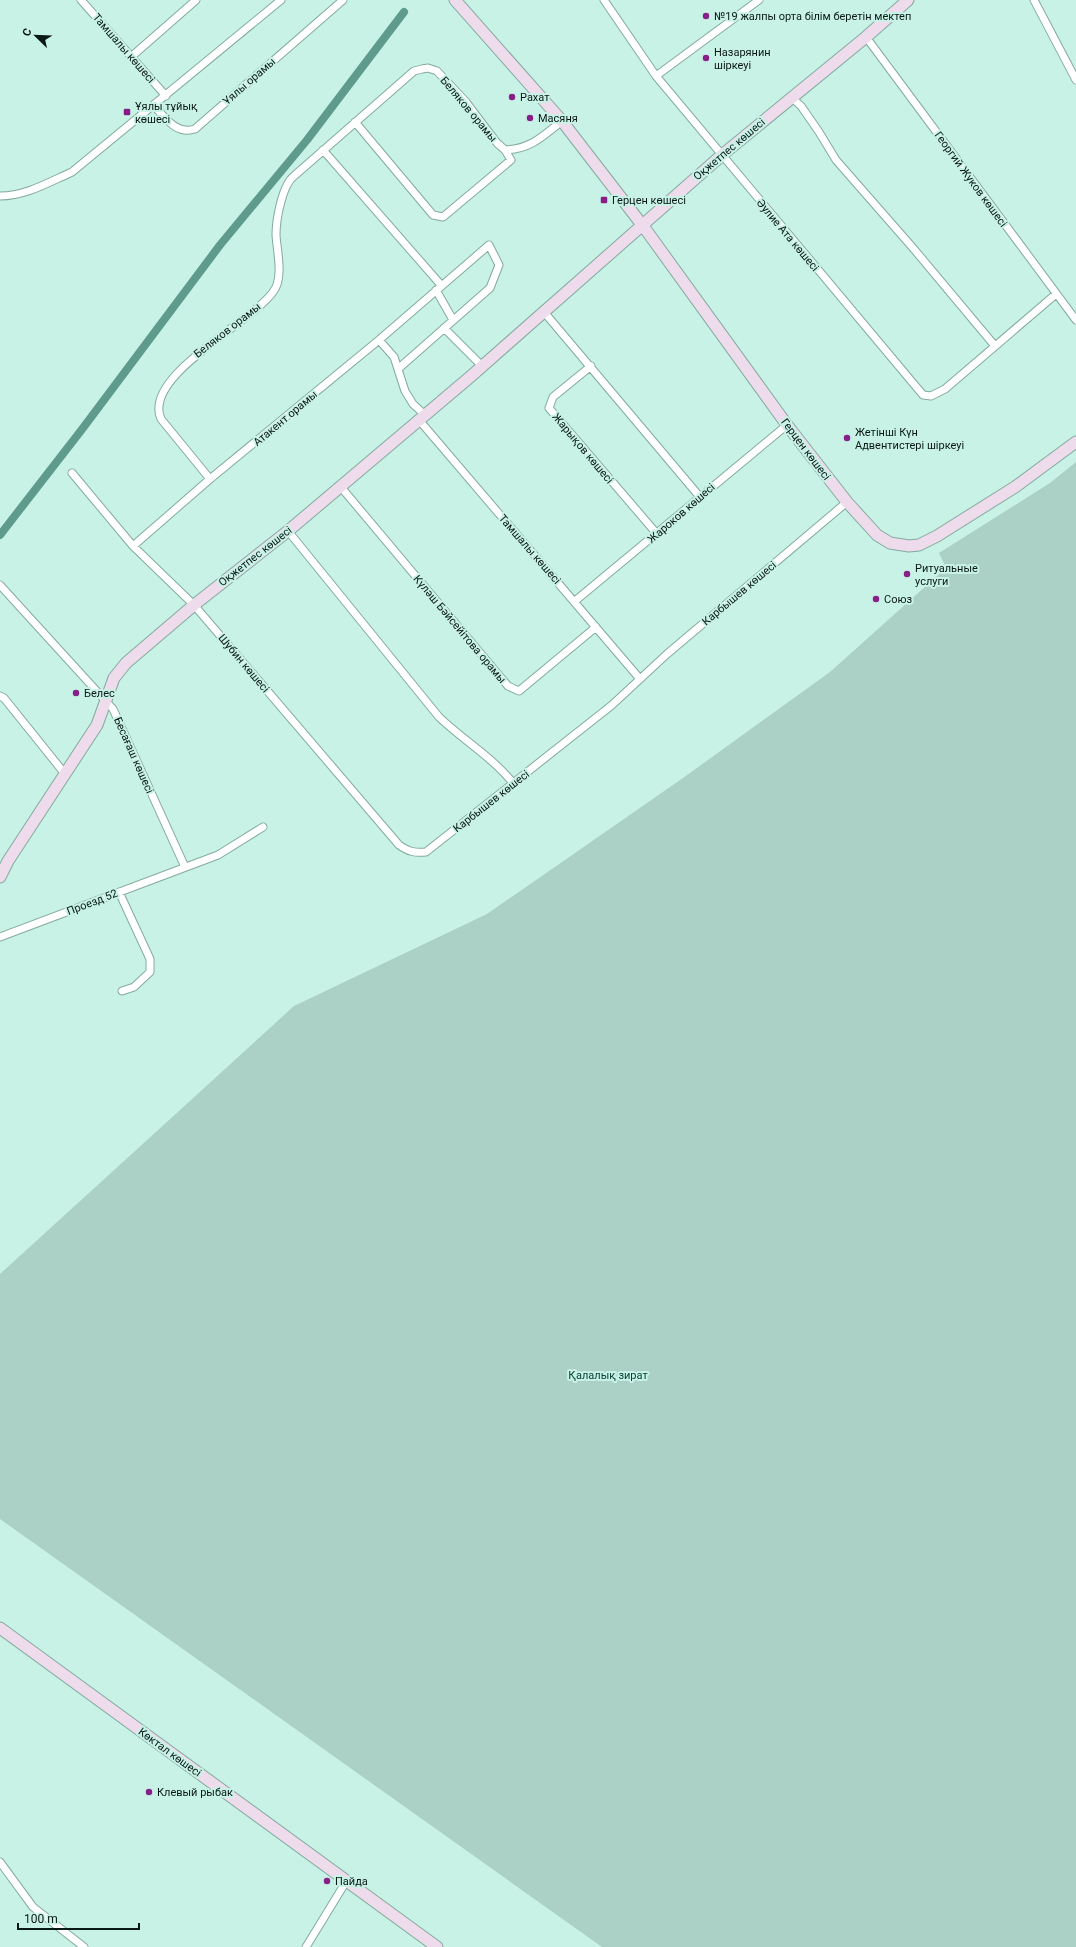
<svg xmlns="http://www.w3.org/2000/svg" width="1076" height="1947" font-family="Roboto,sans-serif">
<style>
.green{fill:#abd0c5}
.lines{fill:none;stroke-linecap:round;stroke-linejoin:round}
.canal{stroke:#5e9b8c;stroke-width:8}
.street-casing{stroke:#83aa9f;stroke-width:9}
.secondary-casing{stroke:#83aa9f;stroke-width:13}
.street{stroke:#fff;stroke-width:7}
.secondary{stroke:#eedced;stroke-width:11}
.poi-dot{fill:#862088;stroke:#c9f2e7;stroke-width:1.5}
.labels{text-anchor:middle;stroke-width:4;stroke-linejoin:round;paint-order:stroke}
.poi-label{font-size:11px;fill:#091815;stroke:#c9f2e7;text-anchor:start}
.street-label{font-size:11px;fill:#091815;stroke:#c9f2e7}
.park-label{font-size:11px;fill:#064035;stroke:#c9f2e7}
</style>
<rect width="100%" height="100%" fill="#c9f2e7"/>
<path class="green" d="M1076,462V1947H602L0,1519V1274L294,1006L487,914L683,778L830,672L946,568L939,553L1050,483Z"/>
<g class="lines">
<path class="canal" d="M0,535L83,428L220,245L307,140L404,12"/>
<g class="street-casing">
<path id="street" d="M81,0L166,96
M604,0L656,76L923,395L931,396L945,389L1056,294
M1034,0L1076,80
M866,37L1076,320
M131,57L196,0
M656,76L759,0
M792,98L801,106L819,132L836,160L913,248L995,346
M154,106C166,118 176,135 195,129L343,0
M323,150L441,285
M505,150C531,149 543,136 562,121
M0,196C26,196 49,182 72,172L281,0
M436,290L453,320
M544,312L700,497
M444,328L482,366
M379,340L394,357L405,391L413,404L425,415
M591,366L553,397L549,408L657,534
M419,420L640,679
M72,473L133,546L194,605L399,845C409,852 415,853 426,852L612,705L667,654L847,502
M210,479L161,419C142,376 251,323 273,292C284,278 277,252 276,235C276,220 282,185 294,176L414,71L422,69L428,68L437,71L466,102L497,143L505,150L511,160L443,217L433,215L355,122
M340,486L508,686L519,691L596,627
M288,531L439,717C463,740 492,757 513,783
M133,546L210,479L379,340L489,245L499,265L490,288L399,368
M0,585L113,709L185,867
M575,601L787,425
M0,696L4,698L65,774
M119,892L150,959V972L134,987L122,991
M0,937L218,855L263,827
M0,1862L33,1907L84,1947
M306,1947L347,1880"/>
</g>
<g class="secondary-casing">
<path id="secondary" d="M455,0L562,121L646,230L787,425L847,502L877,535L890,543L909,546L919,545L937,536L1015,487L1076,442
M0,877L8,861L97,725L114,678L126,663L194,605L288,531L470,377L722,155L866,37L908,0
M0,1628L437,1947"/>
</g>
<use href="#street" class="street"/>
<use href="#secondary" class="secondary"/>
</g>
<g class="poi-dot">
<circle cx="706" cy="16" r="4"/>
<circle cx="706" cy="58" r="4"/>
<circle cx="512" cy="97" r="4"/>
<rect x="123" y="108" width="8" height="8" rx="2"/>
<circle cx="530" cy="118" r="4"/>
<rect x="600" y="196" width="8" height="8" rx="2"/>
<circle cx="847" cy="438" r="4"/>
<circle cx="907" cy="574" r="4"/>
<circle cx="876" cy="599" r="4"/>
<circle cx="76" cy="693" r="4"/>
<circle cx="149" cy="1792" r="4"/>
<circle cx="327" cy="1881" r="4"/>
</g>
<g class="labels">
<g class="poi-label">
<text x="714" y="20">№19 жалпы орта білім беретін мектеп</text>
<text x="714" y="56">Назарянин<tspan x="714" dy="13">шіркеуі</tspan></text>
<text x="520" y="101">Рахат</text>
<text x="135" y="110">Ұялы тұйық<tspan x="135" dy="13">көшесі</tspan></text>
<text x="538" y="122">Масяня</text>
<text x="612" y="204">Герцен көшесі</text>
<text x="855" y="436">Жетінші Күн<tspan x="855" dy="13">Адвентистері шіркеуі</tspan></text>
<text x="915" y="572">Ритуальные<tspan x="915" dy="13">услуги</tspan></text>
<text x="884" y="603">Союз</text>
<text x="84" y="697">Белес</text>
<text x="157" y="1796">Клевый рыбак</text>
<text x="335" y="1885">Пайда</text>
</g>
<g class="street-label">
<text transform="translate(124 48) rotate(49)" y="4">Тамшалы көшесі</text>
<text transform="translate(249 81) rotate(-41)" y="4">Ұялы орамы</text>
<text transform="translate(469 109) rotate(50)" y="4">Беляков орамы</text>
<text transform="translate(729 149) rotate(-40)" y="4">Оқжетпес көшесі</text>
<text transform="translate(971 179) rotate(54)" y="4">Георгий Жуков көшесі</text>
<text transform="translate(788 235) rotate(50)" y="4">Әулие Ата көшесі</text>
<text transform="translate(227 330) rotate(-38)" y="4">Беляков орамы</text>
<text transform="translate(285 418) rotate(-40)" y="4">Атакент орамы</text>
<text transform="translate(583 448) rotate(50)" y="4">Жарықов көшесі</text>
<text transform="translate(806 449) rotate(53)" y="4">Герцен көшесі</text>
<text transform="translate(681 513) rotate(-41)" y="4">Жароков көшесі</text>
<text transform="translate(530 549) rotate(49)" y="4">Тамшалы көшесі</text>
<text transform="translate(255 556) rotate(-38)" y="4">Оқжетпес көшесі</text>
<text transform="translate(739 593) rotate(-40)" y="4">Карбышев көшесі</text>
<text transform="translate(460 629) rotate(50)" y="4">Күләш Бәйсейітова орамы</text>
<text transform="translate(244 663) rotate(50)" y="4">Шубин көшесі</text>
<text transform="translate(134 755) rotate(66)" y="4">Бесағаш көшесі</text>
<text transform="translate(491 801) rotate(-38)" y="4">Карбышев көшесі</text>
<text transform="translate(92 902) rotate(-21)" y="4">Проезд 52</text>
<text transform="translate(170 1752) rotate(36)" y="4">Көктал көшесі</text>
</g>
<g class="park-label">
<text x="608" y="1379">Қалалық зират</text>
</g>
</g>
<g transform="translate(36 36) rotate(293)" stroke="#c9f2e7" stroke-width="3" paint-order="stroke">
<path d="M0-3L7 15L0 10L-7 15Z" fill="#091815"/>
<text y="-6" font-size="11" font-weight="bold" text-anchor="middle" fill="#091815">С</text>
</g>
<path d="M18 1923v6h121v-6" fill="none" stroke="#091815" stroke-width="2"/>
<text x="24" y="1923" font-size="12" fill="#091815" stroke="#c9f2e7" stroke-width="3" paint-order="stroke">100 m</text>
</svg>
